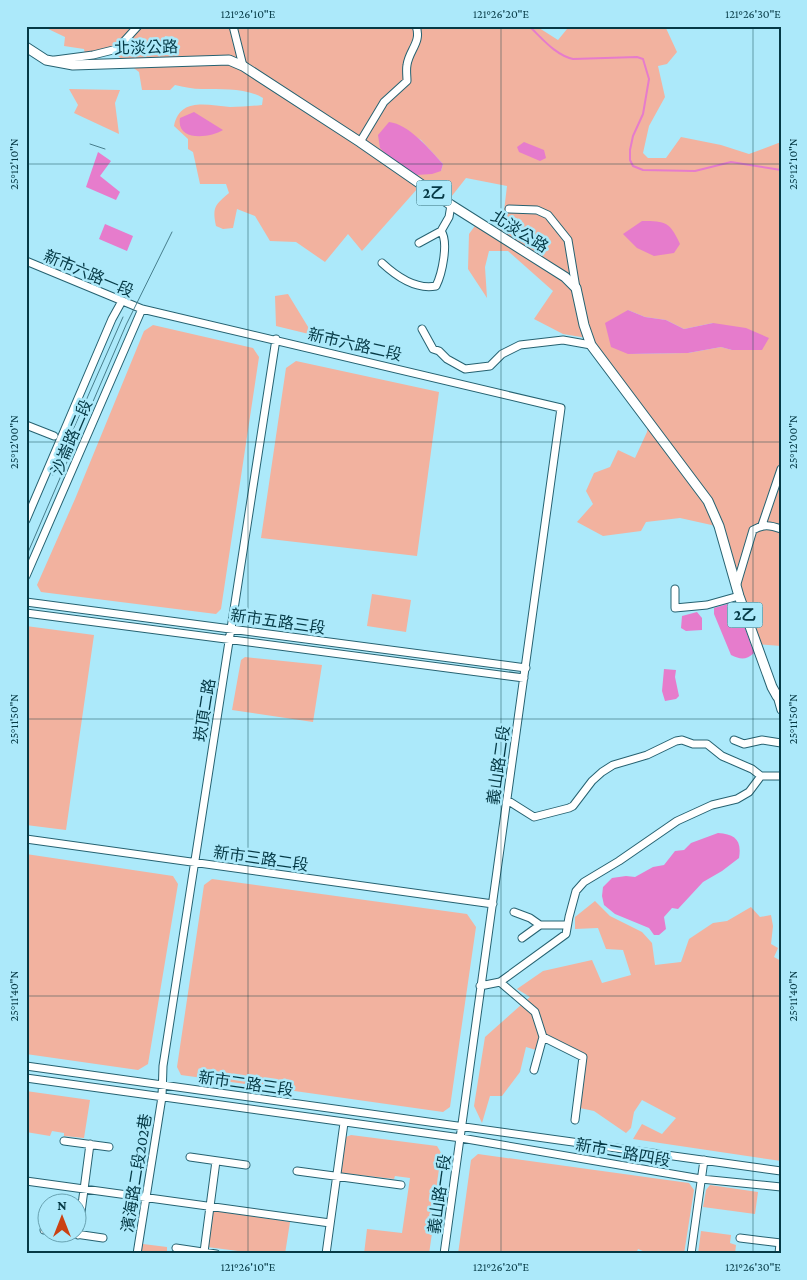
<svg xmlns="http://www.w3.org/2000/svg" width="807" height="1280" font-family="'Crimson Pro','Noto Sans TC',serif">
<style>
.green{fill:#f2b29f;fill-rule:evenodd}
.water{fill:#e67ccc}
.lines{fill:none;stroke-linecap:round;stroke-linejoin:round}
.stream{stroke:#e67ccc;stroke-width:2}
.minor-casing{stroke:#266271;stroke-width:9}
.major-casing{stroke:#266271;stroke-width:11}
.minor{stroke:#fff;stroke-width:7}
.major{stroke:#fff;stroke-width:9}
.tram{stroke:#477e8c;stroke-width:1}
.ticks{fill:none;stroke:#053945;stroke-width:1;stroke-opacity:0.45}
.labels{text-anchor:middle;stroke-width:5;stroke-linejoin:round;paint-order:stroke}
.shield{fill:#ace9fa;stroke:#376e7b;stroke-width:1}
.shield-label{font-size:15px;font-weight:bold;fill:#053945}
.street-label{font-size:16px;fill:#053945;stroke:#ace9fa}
.neatline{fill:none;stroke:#053945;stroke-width:2}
.ticks-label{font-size:12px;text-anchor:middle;fill:#053945}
</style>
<rect width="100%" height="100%" fill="#ace9fa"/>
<path class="green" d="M42,26H536L558,40L567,29V26H665L677,52L667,64L658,66L665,97L649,126L643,153L648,158H666L681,137L721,145L749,154L781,142V646L754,644L716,526L680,518L646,522L641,531L603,536L577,522L593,504L586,491L594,473L610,467L618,450L635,458L647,432L649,418L610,366L593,339L563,334L534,319L553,291L508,251H489L485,267L487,298L468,269L469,234L477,223L502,228L507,186L466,178L444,206L418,188L362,251L348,234L325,262L296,242L270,241L255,216L237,209L233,228L223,229L216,226C212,207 215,205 229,193L226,184H200L193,152L188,149V139L174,126C180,96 209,106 230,107C241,107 252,106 262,105L263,98C244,87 223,90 202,89C193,89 184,87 175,85L170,90H142L139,72L115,54H85L84,49L64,46L65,37ZM165,36L173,37L172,55H159ZM411,134L421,140L443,164L441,171ZM628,310L645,317L666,320L684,329L713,323L732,350L721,347L688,353L628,354Z
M69,89L120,90L115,103L119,134L74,113L78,105Z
M288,294L313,335L276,326L275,296Z
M153,325L253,348L259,357L221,609L216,614L41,592L37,585L75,499L144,331Z
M296,361L439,392L417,556L261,538L286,368Z
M372,594L411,600L406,632L367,626Z
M26,626L94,635L66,830L26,825Z
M245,657L322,665L313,722L232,710L241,660Z
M26,854L173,876L178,884L148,1064L138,1070L26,1054Z
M212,879L467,914L476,927L450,1107L443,1112L181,1075L177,1067L204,885Z
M595,901L610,916L642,932L652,943L655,965L681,962L689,939L713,923L727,921L751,907L760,917L771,915L773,926L771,944L778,948L774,957L781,961V1161L633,1139L642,1124L662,1134L676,1118L642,1100L634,1112L631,1128L626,1133L594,1111L575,1107L586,1057L546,1038L536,1050L526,1047L520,1072L502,1096H490L482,1123L474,1106L485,1037L530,997L517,989L543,971L592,960L602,983L631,975L623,950L606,949L598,928L575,929V917Z
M26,1091L90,1100L84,1138L64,1136V1133L52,1131L50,1136L26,1132Z
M351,1135L437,1146L443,1156L429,1254H364L367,1229L402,1233L410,1178L395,1176L394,1179L341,1173L346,1137Z
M478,1154L689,1183L694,1190L684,1254H650L638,1249L636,1254H458L471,1160Z
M710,1185L758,1192L755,1214L703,1207L706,1190Z
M212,1210L290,1222L285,1254H238V1251L207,1247Z
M701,1231L731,1235L730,1243L736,1245L735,1254H698Z
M143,1244L167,1247V1254H141Z"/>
<path class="water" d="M194,112L223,130C210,138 176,142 180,118Z
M389,122C409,124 430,150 443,164L441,171L432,174L416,175L391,159L380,148L378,135Z
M524,142L544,150L546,158L540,161L519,152L517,147Z
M98,152L111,161L100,176L120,192L116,200L86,187Z
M642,221C666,221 670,222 680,244L674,253L654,256L637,248L623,234Z
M105,224L133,236L127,251L99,239Z
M628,310L645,317L666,320L684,329L713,323L746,328L769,338L762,350H732L721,347L688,353L628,354L611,347L605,323Z
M731,603L738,609L754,653C746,660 741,660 731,655L714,614V608Z
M697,612L702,618V630L686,631L681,628L682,616Z
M664,669L676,670L675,677L679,696L676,699L665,701L662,691Z
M718,833C735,834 742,840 739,858L722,871L703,882L678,909L672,908L664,917L666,929L659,935H654L649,928L615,914L604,905L602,896L603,887L612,878L626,876L635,877L653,867L664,865L675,851L684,850L691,843Z"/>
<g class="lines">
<path class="stream" d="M529,26C542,38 555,55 573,59L637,57L643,59L649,79L643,114L633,136L630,150V160L633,166L643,170L695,171L731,162L781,170"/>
<g class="minor-casing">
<path id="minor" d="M233,26L243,66
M55,60L93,55L117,49L138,26
M360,142L384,102L407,81C407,76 406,70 407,65C409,50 422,42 416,26
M509,209L537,210L548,215L568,240L576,288
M419,243L441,231
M26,261L142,309L561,408L444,1254
M382,263C396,276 416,290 436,286C442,274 449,242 441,231L449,217L451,205
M422,329L433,349L439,351L447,359L465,369L490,366L502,354L520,345L563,340L591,345
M26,425L54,436
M26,520L112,319L122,301
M762,525L781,469
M26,576L142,309
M736,587L753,530C763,524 770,525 781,529
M675,589V608L707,605L739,596
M26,602L526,668
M26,613L524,678
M777,696L781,710
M734,740L744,744L762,740L781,743
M507,800L534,817L569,808L573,806L592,781L602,772L613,765L647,755L676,741L682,740L693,744H707L722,756L752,769L761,776H781
M26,839L493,904
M514,912L530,918L540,925H567
M522,938L540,925
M500,982L535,1012L543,1037L534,1070
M480,986L500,982L566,934L569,917L576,891L584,882L619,861L677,821L712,805L737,799L749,792L761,776
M543,1037L583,1057L575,1120
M26,1066L781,1171
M26,1078L461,1138L701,1179L781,1187
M64,1141L109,1147
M190,1157L246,1165
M297,1171L401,1185
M26,1181L330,1223
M44,1230H48
M62,1232L103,1238
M78,1235L90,1144
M740,1238L781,1243
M176,1248L216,1254
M204,1252L216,1161
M137,1254L162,1097L163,1066L276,339
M326,1254L344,1123
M691,1254L704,1160
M779,1254L780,1243"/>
</g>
<g class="major-casing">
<path id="major" d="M26,47L46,60L73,65L229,60L243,66L360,142L451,205L565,277L576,288L584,325L591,345L708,501L719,526L739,596L772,687L777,696L781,699"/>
</g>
<use href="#minor" class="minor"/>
<use href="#major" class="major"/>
<path class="tram" d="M90,144L105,149
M53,475L123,317
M26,557L126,325L172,232"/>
</g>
<path class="ticks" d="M248,26V1254M501,26V1254M753,26V1254M26,164H781M26,442H781M26,719H781M26,996H781"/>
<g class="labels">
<g class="shield">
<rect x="416.5" y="180.5" width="35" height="25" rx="4"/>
<rect x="727.5" y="602.5" width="35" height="25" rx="4"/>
</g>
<g class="shield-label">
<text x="434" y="198">2乙</text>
<text x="745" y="620">2乙</text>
</g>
<g class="street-label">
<text transform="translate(146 47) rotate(-2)" y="6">北淡公路</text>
<text transform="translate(520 231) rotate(32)" y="6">北淡公路</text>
<text transform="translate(89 273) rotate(23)" y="6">新市六路一段</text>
<text transform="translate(355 344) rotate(13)" y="6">新市六路二段</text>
<text transform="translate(71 437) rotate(-67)" y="6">沙崙路二段</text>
<text transform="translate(278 621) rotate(8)" y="6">新市五路三段</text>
<text transform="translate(204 710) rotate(-81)" y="6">崁頂二路</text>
<text transform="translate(498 765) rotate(-82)" y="6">義山路二段</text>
<text transform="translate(261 858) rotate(8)" y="6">新市三路二段</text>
<text transform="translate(246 1083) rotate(8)" y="6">新市二路三段</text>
<text transform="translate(623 1152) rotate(10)" y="6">新市二路四段</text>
<text transform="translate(136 1173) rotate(-81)" y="6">濱海路二段202巷</text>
<text transform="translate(439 1194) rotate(-82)" y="6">義山路一段</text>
</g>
</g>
<rect width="807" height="1280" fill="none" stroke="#ace9fa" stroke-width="55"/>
<g transform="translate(62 1218)"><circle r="24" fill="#ace9fa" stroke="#69a3b2"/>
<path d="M0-4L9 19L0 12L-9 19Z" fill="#ca4214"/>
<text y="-8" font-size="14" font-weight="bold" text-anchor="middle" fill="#053945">N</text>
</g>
<rect x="28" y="28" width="752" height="1224" class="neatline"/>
<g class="ticks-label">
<text x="248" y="18">121°26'10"E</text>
<text x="501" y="18">121°26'20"E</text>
<text x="753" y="18">121°26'30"E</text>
<text transform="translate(14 164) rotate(-90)" y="4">25°12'10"N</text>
<text transform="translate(793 164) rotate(-90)" y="4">25°12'10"N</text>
<text transform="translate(14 442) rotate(-90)" y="4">25°12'00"N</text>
<text transform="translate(793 442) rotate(-90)" y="4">25°12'00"N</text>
<text transform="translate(14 719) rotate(-90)" y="4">25°11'50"N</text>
<text transform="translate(793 719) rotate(-90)" y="4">25°11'50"N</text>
<text transform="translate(14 996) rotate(-90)" y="4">25°11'40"N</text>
<text transform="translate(793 996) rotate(-90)" y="4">25°11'40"N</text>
<text x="248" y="1271">121°26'10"E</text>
<text x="501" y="1271">121°26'20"E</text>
<text x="753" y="1271">121°26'30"E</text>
</g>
</svg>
